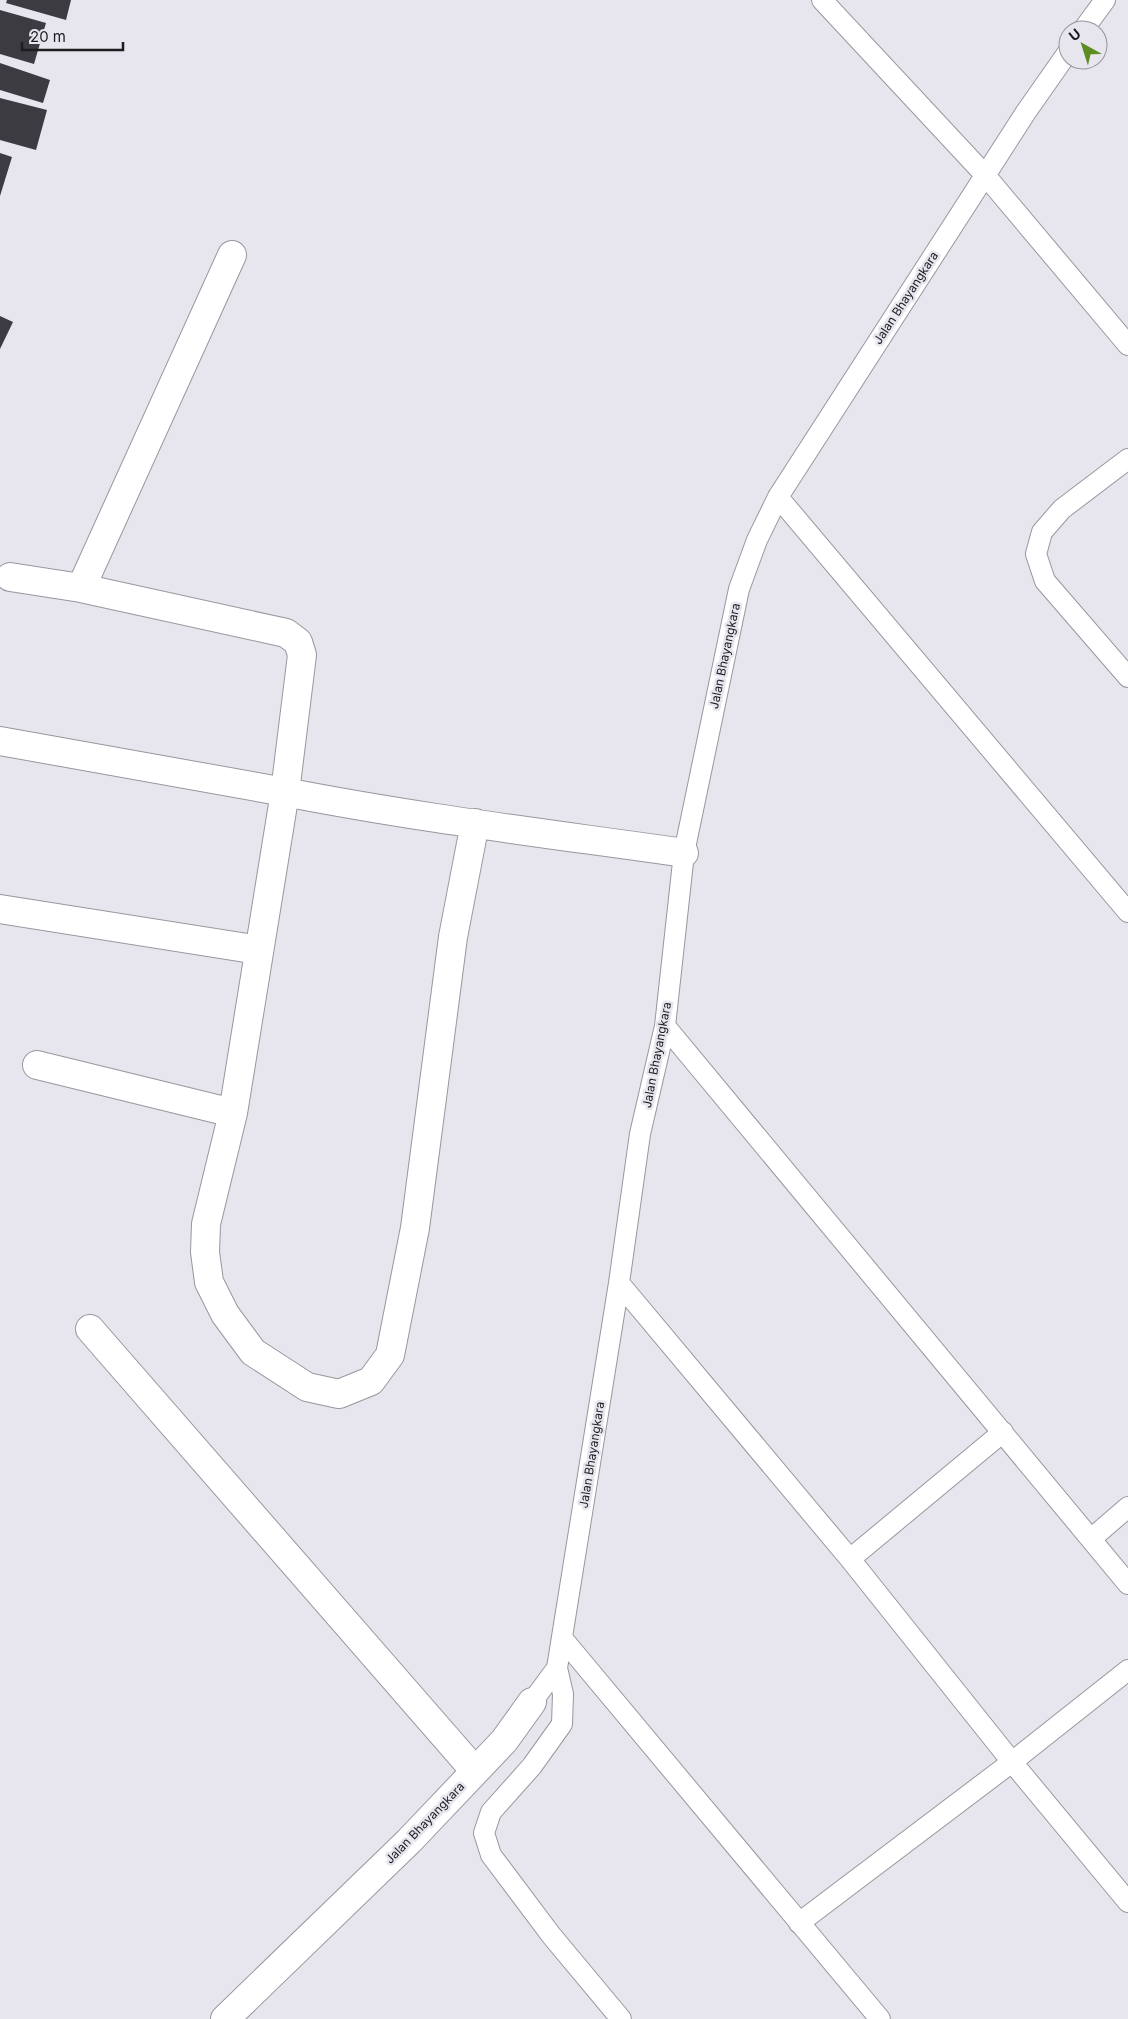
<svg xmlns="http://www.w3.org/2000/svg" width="1128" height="2019" font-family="Inter,sans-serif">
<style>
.building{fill:#3c3b41}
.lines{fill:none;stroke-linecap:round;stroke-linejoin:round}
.service-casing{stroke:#98979e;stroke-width:22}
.minor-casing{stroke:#98979e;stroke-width:30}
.service{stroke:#fff;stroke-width:20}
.minor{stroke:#fff;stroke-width:28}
.labels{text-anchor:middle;stroke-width:5;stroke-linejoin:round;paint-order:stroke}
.street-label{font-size:12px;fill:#1d1d20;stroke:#e7e5ed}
</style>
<rect width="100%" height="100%" fill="#e7e5ed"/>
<path class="building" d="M7,0H71L66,20L6,3Z
M0,10L46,23L34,64L0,54Z
M0,63L50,80L43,103L0,90Z
M0,98L47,110L36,150L0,140Z
M0,153L12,157L0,196Z
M0,316L13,322L0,349Z"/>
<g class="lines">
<g class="service-casing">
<path id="service" d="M822,0L985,175L1128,345
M1083,30L1105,0
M1128,459L1062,509L1042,532L1036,554L1045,581L1128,677
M778,497L1128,912
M665,1026L1128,1584
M619,1283L850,1559L1012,1762L1128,1902
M1091,1539L1128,1507
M850,1559L1003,1432
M562,1638L880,2019
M557,1668L563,1694L562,1724L532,1766L491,1812L484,1833L491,1855L551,1935L621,2019
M532,1702L557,1668L619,1283L640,1134L665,1026L684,853L739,589L757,540L778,497L1026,112L1068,52
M799,1923L1012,1762L1128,1670"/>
</g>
<g class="minor-casing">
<path id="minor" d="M81,588L232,255
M0,741L285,792L302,655L298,642L286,633L81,588L10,577
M475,823L453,937L415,1228L390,1355L371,1381L339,1394L307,1387L253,1352L225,1314L209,1282L205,1252L206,1224L233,1113L285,792C417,818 551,834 684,853
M0,909L259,950
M37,1065L233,1113
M90,1329L475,1771
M225,2019L409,1841L504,1741L532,1702"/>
</g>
<use href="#service" class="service"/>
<use href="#minor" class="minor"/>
</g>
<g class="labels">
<g class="street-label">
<text transform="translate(906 298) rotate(-57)" y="4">Jalan Bhayangkara</text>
<text transform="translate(725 656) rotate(-78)" y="4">Jalan Bhayangkara</text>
<text transform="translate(657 1055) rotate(-79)" y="4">Jalan Bhayangkara</text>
<text transform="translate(592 1455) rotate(-81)" y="4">Jalan Bhayangkara</text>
<text transform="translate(425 1823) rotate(-46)" y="4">Jalan Bhayangkara</text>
</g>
</g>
<g transform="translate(1083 45) rotate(321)"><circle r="24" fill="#e7e5ed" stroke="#96959b"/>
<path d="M0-4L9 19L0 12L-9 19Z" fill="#5d8d22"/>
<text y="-8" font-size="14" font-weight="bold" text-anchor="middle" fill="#1d1d20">U</text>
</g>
<path d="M22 42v8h101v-8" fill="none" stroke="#1d1d20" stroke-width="2.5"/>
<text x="30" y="42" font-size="15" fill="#1d1d20" stroke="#e7e5ed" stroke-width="4" paint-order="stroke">20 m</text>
</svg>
